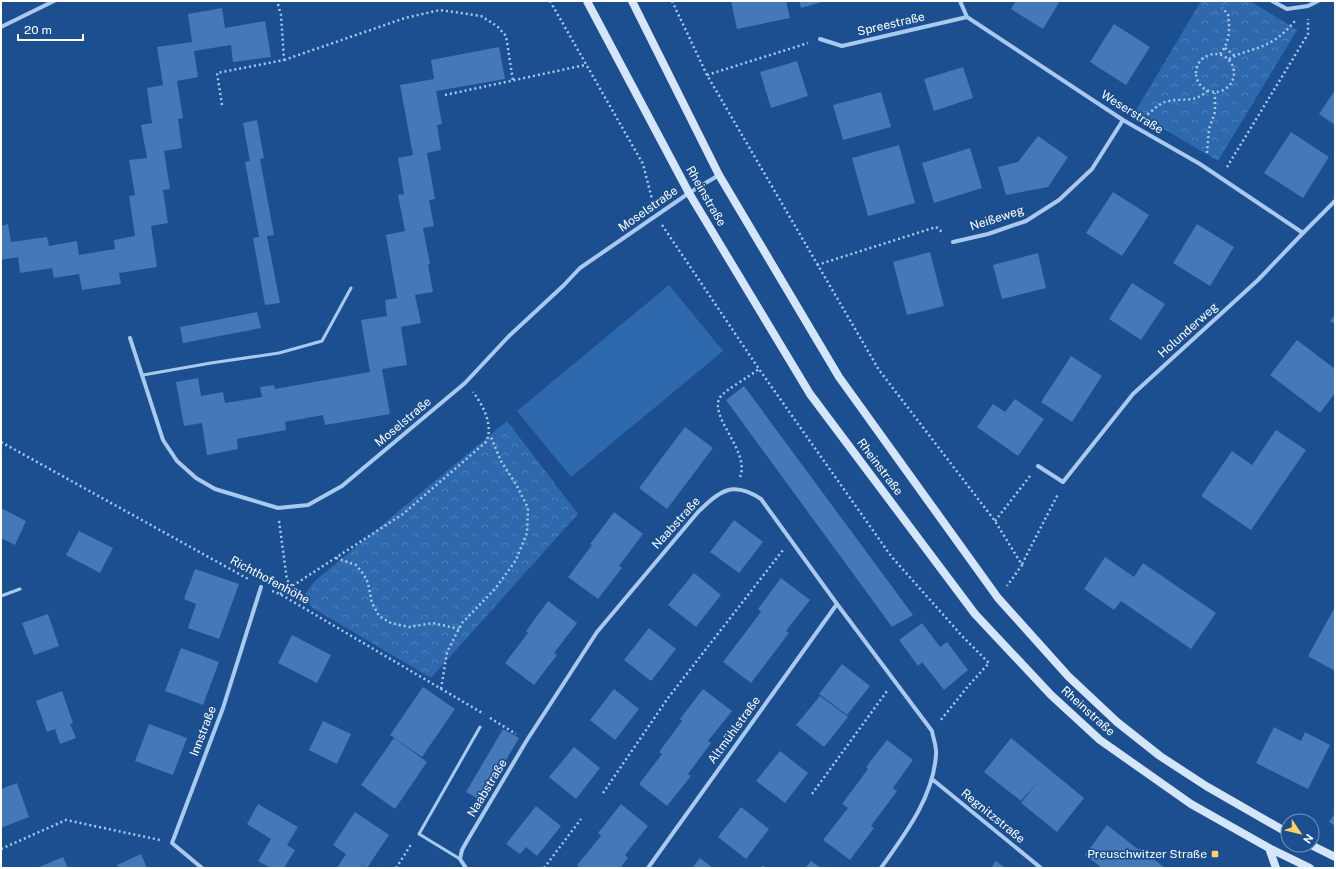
<svg xmlns="http://www.w3.org/2000/svg" width="1336" height="869" font-family="'Public Sans',sans-serif">
<style>
.park{fill:url(#park-crowns)}
.pitch{fill:#2e69ad}
.building{fill:#4478b7}
.lines{fill:none;stroke-linecap:round;stroke-linejoin:round}
.path{stroke:#a9c9ee;stroke-width:2.5;stroke-dasharray:2 3;stroke-linecap:butt}
.lane{stroke:#a9c9ee;stroke-width:3}
.street{stroke:#a9c9ee;stroke-width:4}
.secondary{stroke:#d6e6fa;stroke-width:8}
.poi-dot{fill:#ffd166;stroke:#1b4f8f;stroke-width:1.5}
.labels{text-anchor:middle;stroke-width:3.5;stroke-linejoin:round;paint-order:stroke}
.street-label{font-size:12px;fill:#fff;stroke:#1b4f8f}
.poi-label{font-size:12px;fill:#fff;stroke:#1b4f8f;text-anchor:end}
</style>
<defs>
<pattern id="park-crowns" width="20" height="18" patternUnits="userSpaceOnUse"><rect width="20" height="18" fill="#2e69ad"/><path d="M2 6a3 3 0 1 1 6 0M12 15a3 3 0 1 1 6 0" fill="none" stroke="#4d80b9"/></pattern>
</defs>
<rect width="100%" height="100%" fill="#1b4f8f"/>
<path class="park" d="M1201,1H1250L1297,30L1218,161L1135,112Z
M507,421L578,514L431,678L311,607L305,594L316,580Z"/>
<path class="pitch" d="M669,285L723,351L571,477L517,411Z"/>
<path class="building" d="M731,1H786L790,18L737,29Z
M799,1H826L801,8Z
M1016,1H1060L1043,29L1011,9Z
M222,8L225,28L265,21L271,57L233,62L231,45L194,51L198,77L177,81L183,118L178,119L182,148L164,151L170,189L163,190L168,223L151,226L157,267L119,273L121,284L82,290L79,274L54,278L52,268L20,273L18,257L1,260V226L8,224L11,242L47,237L49,246L77,241L79,255L115,249L114,240L135,236L129,196L135,195L129,160L147,158L141,125L152,123L147,88L163,85L157,47L192,42L188,14Z
M1114,24L1150,47L1126,85L1090,62Z
M499,47L505,79L436,91L442,124L437,125L441,150L427,153L435,199L429,200L434,226L423,228L430,264L428,265L433,292L415,295L421,323L401,327L407,365L382,369L390,414L325,425L323,415L285,422L286,430L237,439L238,449L207,455L202,423L184,426L176,382L198,378L201,396L223,392L225,403L262,397L260,387L274,385L275,389L370,372L361,320L387,316L385,300L397,298L386,235L405,231L398,195L404,194L398,158L413,155L400,85L434,79L431,60Z
M797,61L808,96L771,108L760,72Z
M963,67L973,98L934,111L924,79Z
M1335,90V125L1319,114Z
M881,92L891,127L843,140L833,105Z
M257,120L264,158L260,159L274,235L267,236L280,303L265,305L253,238L259,237L245,162L250,161L243,123Z
M1291,132L1329,157L1303,198L1264,173Z
M1038,136L1068,157L1048,187L1006,195L998,167L1018,162Z
M899,145L915,203L868,216L852,158Z
M970,148L982,188L934,203L922,163Z
M1113,192L1149,215L1122,256L1086,233Z
M1197,224L1234,247L1210,286L1173,263Z
M930,252L944,306L907,315L893,262Z
M1038,253L1046,288L1002,299L993,265Z
M1132,283L1165,304L1141,340L1109,319Z
M257,312L261,328L183,343L180,327Z
M1335,315V324L1330,321Z
M1297,340L1335,369V393L1320,413L1270,375Z
M1071,356L1102,376L1072,422L1041,402Z
M744,386L913,615L892,627L726,400Z
M1015,399L1044,419L1018,456L977,427L993,404L1005,412Z
M685,427L713,448L667,509L639,488Z
M1276,430L1306,450L1251,530L1201,496L1232,451L1252,465Z
M1,508L26,521L15,545L1,538Z
M614,512L643,534L619,566L622,568L598,599L568,577L592,545L590,544Z
M734,520L763,542L739,573L710,552Z
M79,531L113,548L100,573L66,555Z
M1105,557L1134,577L1143,563L1216,613L1191,649L1121,601L1114,610L1084,589Z
M195,569L239,584L219,639L188,628L196,604L184,599Z
M694,573L721,595L696,627L668,605Z
M781,578L810,600L786,631L789,633L751,683L723,662L761,612L758,609Z
M548,601L577,623L554,653L557,655L534,685L505,663L528,633L526,631Z
M1335,607V671L1308,656Z
M48,614L59,646L34,655L22,623Z
M922,623L940,647L947,642L968,670L944,690L922,662L918,666L899,640Z
M649,628L676,649L651,681L624,660Z
M292,635L331,655L317,683L278,663Z
M181,648L219,662L203,705L165,691Z
M842,664L870,686L847,715L819,694Z
M423,687L455,709L422,757L390,735Z
M614,689L639,709L615,740L590,720Z
M703,689L732,711L708,741L711,743L688,774L691,776L667,806L639,784L662,754L659,752L682,721L680,719Z
M62,691L73,723L70,724L76,738L60,744L55,729L47,732L36,701Z
M820,696L848,717L824,747L796,725Z
M323,721L351,734L337,764L309,750Z
M149,724L187,738L173,775L135,761Z
M1274,727L1301,741L1305,732L1330,745L1308,789L1256,763Z
M503,729L519,738L482,801L466,792Z
M394,738L427,762L395,809L361,785Z
M1011,738L1084,798L1057,832L1021,803L1040,779L1021,801L984,772Z
M887,740L913,760L893,788L897,791L871,826L874,828L850,860L823,840L848,808L842,804L868,769L866,767Z
M574,747L600,768L576,799L549,777Z
M780,751L808,773L785,803L756,781Z
M17,783L29,817L1,828V789Z
M258,804L298,827L287,845L295,850L284,868H271L258,861L271,839L247,824Z
M621,804L648,826L625,855L628,858L620,868H580L577,865L601,836L598,833Z
M536,806L561,826L537,856L526,847L520,854L506,844Z
M741,807L769,829L746,859L718,837Z
M355,812L389,835L367,868L354,859L366,868H337L346,854L333,845Z
M1335,813V826L1329,822Z
M1107,825L1139,850L1140,848L1165,868H1102L1085,855Z
M141,854L147,868H119L117,865Z
M63,857L68,868H39V867Z
M700,858L713,868H692Z
M811,861L821,868H805Z
M996,861L1005,868H991Z"/>
<g class="lines">
<path class="path" d="M550,1L643,164L653,203
M672,1L707,75L879,370L995,521L1022,565L1007,586
M1225,48L1235,56
M1196 73a19 19 0 1 1 38 0a19 19 0 1 1-38 0Z
M1220,54C1230,42 1230,29 1228,14L1222,8
M1229,59C1241,52 1255,50 1267,44C1278,39 1287,30 1295,21
M284,60L405,18L440,10L481,16L497,26L506,36L513,81
M707,75L808,43
M445,95L585,65
M222,105L217,73L284,60L281,15L277,1
M1144,118C1148,114 1160,103 1165,102C1181,97 1194,104 1207,91
M1207,153L1209,129L1215,112V93
M1227,167L1308,34V19
M662,225L759,369L891,556L963,637L989,663L969,685L940,721
M817,265L936,227L943,233
M1,442L250,580
M740,477C751,451 706,415 721,396C726,390 750,376 759,369
M279,521L287,580L292,586
M995,521L1030,476
M336,558L356,565L364,575L368,583L372,603L379,616L391,623L409,627L433,623L459,629
M1022,564L1058,494
M272,591L280,594L484,714
M280,594L403,514L486,442C494,426 483,405 473,392
M441,689L447,652L462,623L495,589L516,560L527,533L528,508L517,486L501,461L490,435
M490,718L516,734
M603,793L668,698L783,550
M812,794L887,691
M1,849L66,820L160,840
M396,868L412,843
M544,868L581,819
M763,868L764,867"/>
<path class="lane" d="M143,375L211,363L279,353L322,341L351,288
M1,596L20,589
M460,859L419,834L480,727"/>
<path class="street" d="M960,1L967,17L1123,120L1200,164L1303,233
M1272,1L1287,9L1308,6L1318,1
M1,27L54,1
M820,39L842,46L967,17
M953,242L988,234L1026,221L1059,200L1092,169L1123,120
M130,338L163,440L177,461L196,478L215,489L278,508L308,505L342,486L465,383L509,336L563,286L580,268L689,193L719,175
M1038,466L1063,482L1133,394L1258,280L1303,233L1335,201
M932,779L1041,868
M202,868L172,843L223,708L261,587
M466,868L460,859L462,850L467,841L527,740L597,632L698,512C720,491 732,480 761,499L837,604L932,731C933,738 937,747 936,755C933,798 905,834 881,868
M648,868L837,604"/>
<path class="secondary" d="M587,1L689,193L810,394L975,614L1051,695L1100,740L1191,804L1269,848L1310,868
M632,1L719,175L839,377L998,598L1068,676L1117,722L1160,756L1206,786L1288,833
M1311,845L1335,857
M1269,848L1276,868"/>
</g>
<rect class="poi-dot" x="1211" y="850" width="8" height="8" rx="2"/>
<g class="labels">
<g class="street-label">
<text transform="translate(891 24) rotate(-13)" y="4">Spreestraße</text>
<text transform="translate(1132 112) rotate(32)" y="4">Weserstraße</text>
<text transform="translate(706 196) rotate(60)" y="4">Rheinstraße</text>
<text transform="translate(648 209) rotate(-35)" y="4">Moselstraße</text>
<text transform="translate(997 218) rotate(-18)" y="4">Neißeweg</text>
<text transform="translate(1188 330) rotate(-42)" y="4">Holunderweg</text>
<text transform="translate(403 422) rotate(-40)" y="4">Moselstraße</text>
<text transform="translate(880 467) rotate(53)" y="4">Rheinstraße</text>
<text transform="translate(676 523) rotate(-48)" y="4">Naabstraße</text>
<text transform="translate(270 580) rotate(28)" y="4">Richthofenhöhe</text>
<text transform="translate(1088 711) rotate(42)" y="4">Rheinstraße</text>
<text transform="translate(734 730) rotate(-54)" y="4">Altmühlstraße</text>
<text transform="translate(203 731) rotate(-69)" y="4">Innstraße</text>
<text transform="translate(487 788) rotate(-59)" y="4">Naabstraße</text>
<text transform="translate(993 816) rotate(39)" y="4">Regnitzstraße</text>
</g>
<g class="poi-label">
<text x="1207" y="858">Preuschwitzer Straße</text>
</g>
</g>
<rect width="1336" height="869" fill="none" stroke="#ffffff" stroke-width="4"/>
<g transform="translate(1300 833) rotate(125)"><circle r="19" fill="#1b4f8f" stroke="#7695bc"/>
<path d="M0-3L7 15L0 10L-7 15Z" fill="#ffd166"/>
<text y="-6" font-size="11" font-weight="bold" text-anchor="middle" fill="#ffffff">N</text>
</g>
<path d="M18 34v6h65v-6" fill="none" stroke="#ffffff" stroke-width="2"/>
<text x="24" y="34" font-size="12" fill="#ffffff" stroke="#1b4f8f" stroke-width="3" paint-order="stroke">20 m</text>
</svg>
